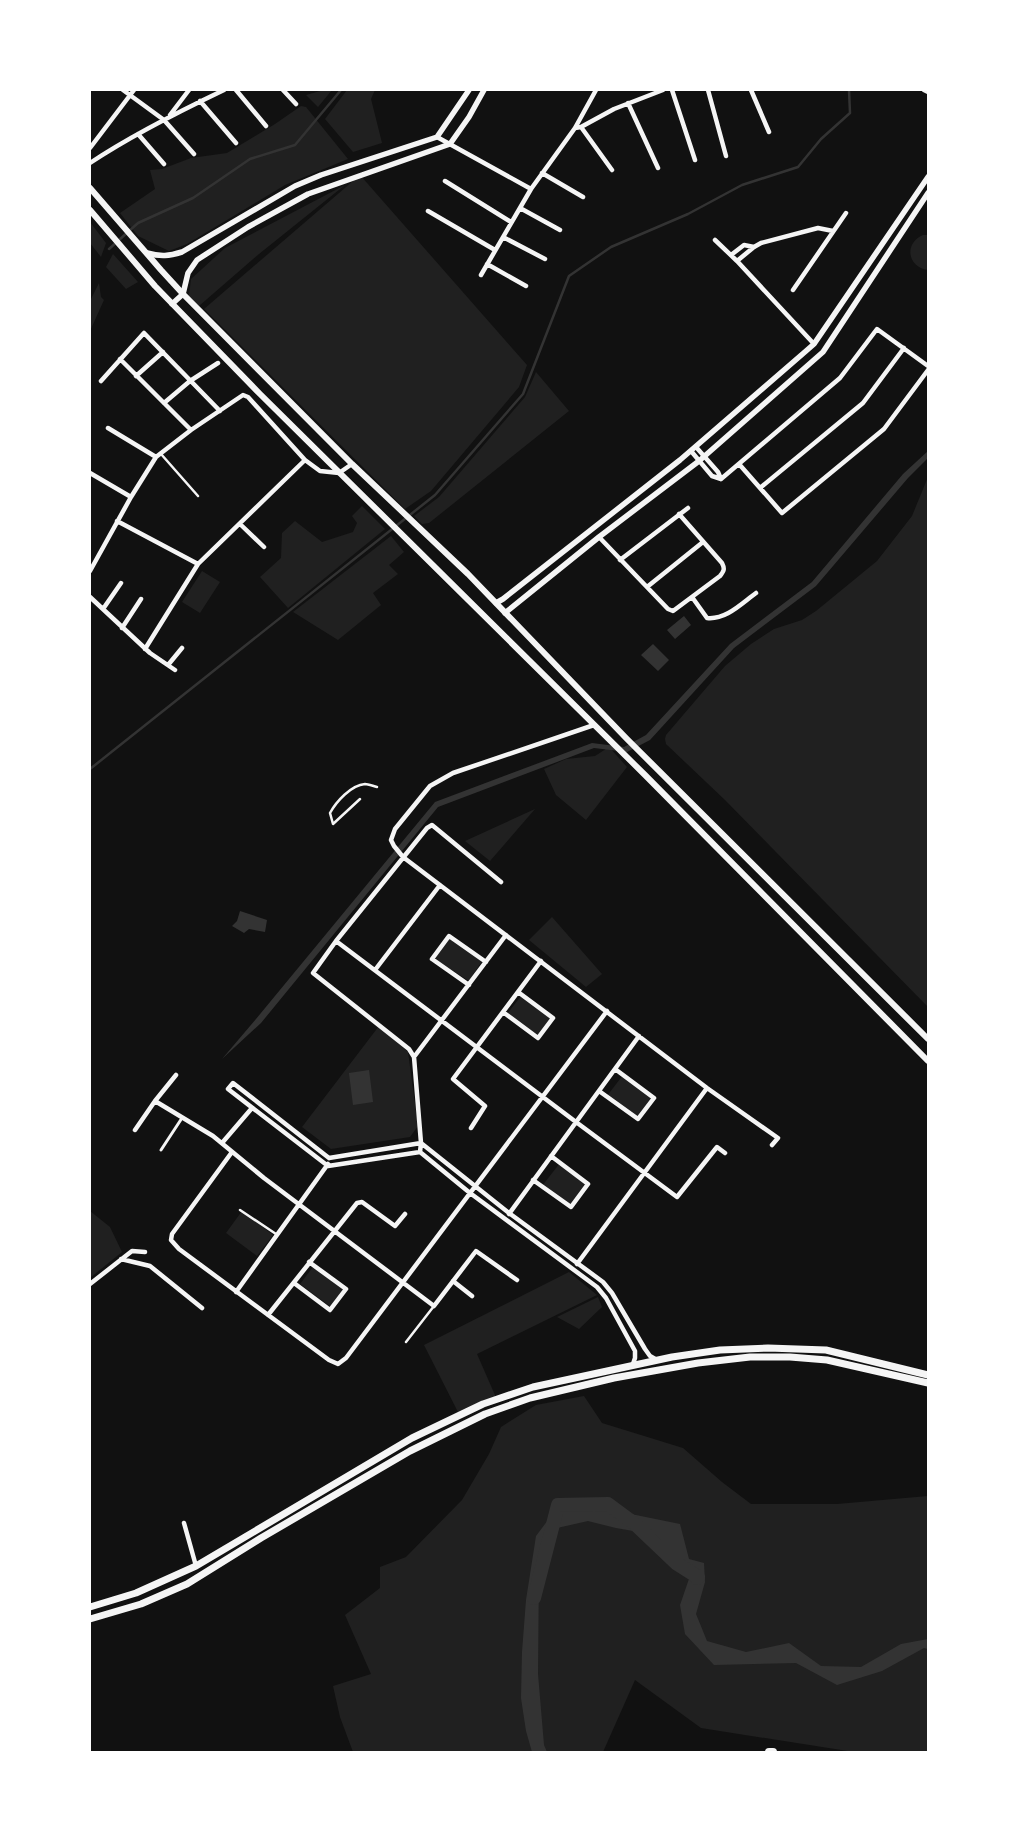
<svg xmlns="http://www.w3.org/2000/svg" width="1018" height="1842" font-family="'Asap Condensed',sans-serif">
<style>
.green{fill:#202020}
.water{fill:#333}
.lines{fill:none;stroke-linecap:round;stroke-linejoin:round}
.stream{stroke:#333;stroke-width:2.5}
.river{stroke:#333;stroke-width:14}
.service{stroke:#f5f5f5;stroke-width:2.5}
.pedestrian{stroke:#f5f5f5;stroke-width:3}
.minor{stroke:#f5f5f5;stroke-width:4.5}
.tertiary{stroke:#f5f5f5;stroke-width:5.5}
.secondary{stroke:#f5f5f5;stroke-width:6}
.primary{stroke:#f5f5f5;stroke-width:7}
.trunk{stroke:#f5f5f5;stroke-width:8}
</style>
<rect width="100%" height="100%" fill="#111"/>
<path class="green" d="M324,90H332L318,107L306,95Z
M347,90H375L371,99L382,143L353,152L325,119Z
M301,106L306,107L348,159L285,185L187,244L169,251L138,236L120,213L155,189L150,170L162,169L191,158L227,153L275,124Z
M360,175L527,365L519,387L431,491L405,509L204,309Z
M345,185L259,254L199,306L189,296L191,279L225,248Z
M90,222L106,243L101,257L90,243Z
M923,235H928V270C907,267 904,243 923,235Z
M113,254L138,282L126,289L106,267Z
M99,283L101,297L104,300L90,331V301Z
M536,372L569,411L429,523L422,524L414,516L439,497L525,397Z
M928,477V1007L725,800L666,744L665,739L666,735L725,666L751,644L774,629L802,620L816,611L877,561L912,516Z
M362,506L385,529L288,608L260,577L281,558L282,533L295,521L322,542L353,532L357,523L352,516Z
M391,536L404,552L389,565L398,574L373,593L381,605L338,640L293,612Z
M202,571L220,582L200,613L182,602Z
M609,747L627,767L586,820L556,795L544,769L566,759L595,756Z
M535,809L490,861L465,841Z
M552,917L602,974L586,987L529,940Z
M449,937L482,961L469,981L433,958Z
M521,996L552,1018L538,1036L507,1014Z
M379,1026L408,1052L418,1126L410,1137L331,1149L302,1127Z
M623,1075L654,1098L638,1119L607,1096Z
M560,1163L588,1184L571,1207L542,1186Z
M90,1211L110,1227L122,1252L90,1278Z
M242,1211L273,1235L257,1256L226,1233Z
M313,1267L344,1290L331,1307L300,1284Z
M569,1272L597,1295L477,1354L498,1402L461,1418L424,1345Z
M598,1297L602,1307L579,1329L557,1317Z
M584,1396L602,1423L683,1448L722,1482L751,1504H837L928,1496V1752H854L701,1728L635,1680L603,1752H353L340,1717L333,1686L371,1674L345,1615L380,1588V1567L406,1557L462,1500L489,1454L501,1427L536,1405Z"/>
<path class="water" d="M928,451V458L908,478L816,586L734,648L650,740L627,752L594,748L438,807L261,1023L222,1059L256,1019L435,802L592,743L624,747L646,735L730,644L812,582L903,474Z
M684,616L691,625L675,639L667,630Z
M653,644L669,660L658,671L641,655Z
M240,911L267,920L265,932L249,929L244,933L232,926L237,921Z
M369,1070L373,1102L353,1105L349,1073Z
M590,1498L631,1514L680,1524L689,1559L704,1563L705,1582L696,1614L707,1641L746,1652L789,1643L821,1666L861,1667L901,1644L928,1639V1649L924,1648L882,1671L837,1685L796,1663L714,1665L685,1634L680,1605L690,1576L656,1535L616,1528L588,1521L557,1528L539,1563L538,1674L544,1745L547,1752H532L526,1731L521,1698L522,1652L526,1600L536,1536L554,1512Z"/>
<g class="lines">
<path class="stream" d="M109,249L138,223L193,198L250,159L295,145L341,90
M90,769L435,495L523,394L569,276L611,247L688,214L742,185L798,167L821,139L850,113L849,90"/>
<path class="river" d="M534,1598L558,1505L608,1504L635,1524L676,1563L698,1577L697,1578"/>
<path class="service" d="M161,454L198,496
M360,799L333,824L330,813C336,802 351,785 365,784C368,784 373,786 377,787
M240,1210L276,1234
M406,1342L434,1306"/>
<path class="pedestrian" d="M161,1150L182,1118"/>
<path class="minor" d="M123,90L164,120L194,154
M236,90L266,126
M283,90L296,104
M672,90L695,160
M708,90L726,156
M751,90L769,132
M924,90L928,92
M200,101L236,143
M628,103L658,168
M170,115L189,90
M581,127L612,170
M575,128L581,127L614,109L663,90
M138,134L164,164
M437,137L531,189
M90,148L134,90
M90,163C132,135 178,112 224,90
M542,173L583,197
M445,181L511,222
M520,208L560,230
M428,211L495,250
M503,237L545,259
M715,240L737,261L814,344
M731,255L744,245L754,247
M737,261L754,247L761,243L818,228L833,231
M487,264L526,286
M481,275L531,189L575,128L596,90
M793,290L846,213
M120,359L191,430
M136,376L163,352
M101,381L144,333L220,411
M164,403L190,381L218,363
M108,428L156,457
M696,447L718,472L721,479
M691,451L712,476L721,479
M739,464L782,513L884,429L928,370
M90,473L131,497
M721,479L840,378L877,329L928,366
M760,488L863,403L904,348
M117,521L198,564
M240,524L264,547
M599,537L668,609L673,611L720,576C724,571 725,569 722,563L679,514
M620,560L688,508
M90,571L131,497L156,457L191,430L243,395L248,397L305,460L320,471L339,473L352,464
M647,587L703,542
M90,597L150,653L175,670
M692,597L707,618C726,620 742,603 756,593
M103,609L121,583
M122,628L141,599
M145,649L198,564L305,460
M168,665L182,648
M594,725L453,773L430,786L395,829L391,840L394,846L403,857L707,1088L778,1138L772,1145
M336,941L576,1122L677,1197L717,1147L725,1153
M375,970L440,885
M469,985L432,959L449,936L486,962
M503,1012L538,1038L553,1018L518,992
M414,1057L506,935
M599,1091L638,1119L654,1098L615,1069
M155,1101L213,1136L264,1178L434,1306L476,1251L517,1280
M471,1128L485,1106L453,1079L541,961
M135,1130L155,1101L176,1075
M222,1143L252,1108
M421,1143L509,1213L603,1282L612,1293L645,1349L650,1356L657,1360
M232,1152L172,1234L171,1240L179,1249L329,1360L338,1364L346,1358L607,1011
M420,1152L421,1143L414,1057L409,1049L313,973L336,941L427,828L432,825L501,882
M420,1152L470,1193L597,1287L606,1298L635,1351V1358L633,1364
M329,1158L233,1083L228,1089L328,1166L420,1152
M329,1158L421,1143
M533,1180L571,1207L588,1184L551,1156
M509,1214L639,1036
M121,1259L150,1266L202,1308
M577,1264L707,1088
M453,1281L472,1296
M294,1283L330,1310L346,1289L309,1262
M90,1284L132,1251L145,1252
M236,1292L328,1164
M268,1315L357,1203L362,1202L395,1226L405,1214
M184,1523L196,1566"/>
<path class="tertiary" d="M147,253C161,257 169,256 182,252L295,186L321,175L437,137L469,90
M172,304L183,294L188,273L197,260L248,227L308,194L450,144L469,117L484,90
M496,603L503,599L680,460L806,351L814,344L928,177
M505,613L599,537L699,461L823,352L928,193"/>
<path class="secondary" d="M90,188L161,270L183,294L352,464L468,574L627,739L928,1039
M90,210L155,286L260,394L645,775L928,1061"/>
<path class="primary" d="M90,1607L136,1593L196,1566L412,1438L483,1404L533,1387L672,1357L720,1350L768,1348L826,1350L928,1375
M90,1619L141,1604L187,1584L261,1538L410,1451L485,1414L530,1398L614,1378L698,1363L750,1357H790L827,1360L928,1383"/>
<path class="trunk" d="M769,1752H773"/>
</g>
<rect width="1018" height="1842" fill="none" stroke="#ffffff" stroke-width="182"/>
</svg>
